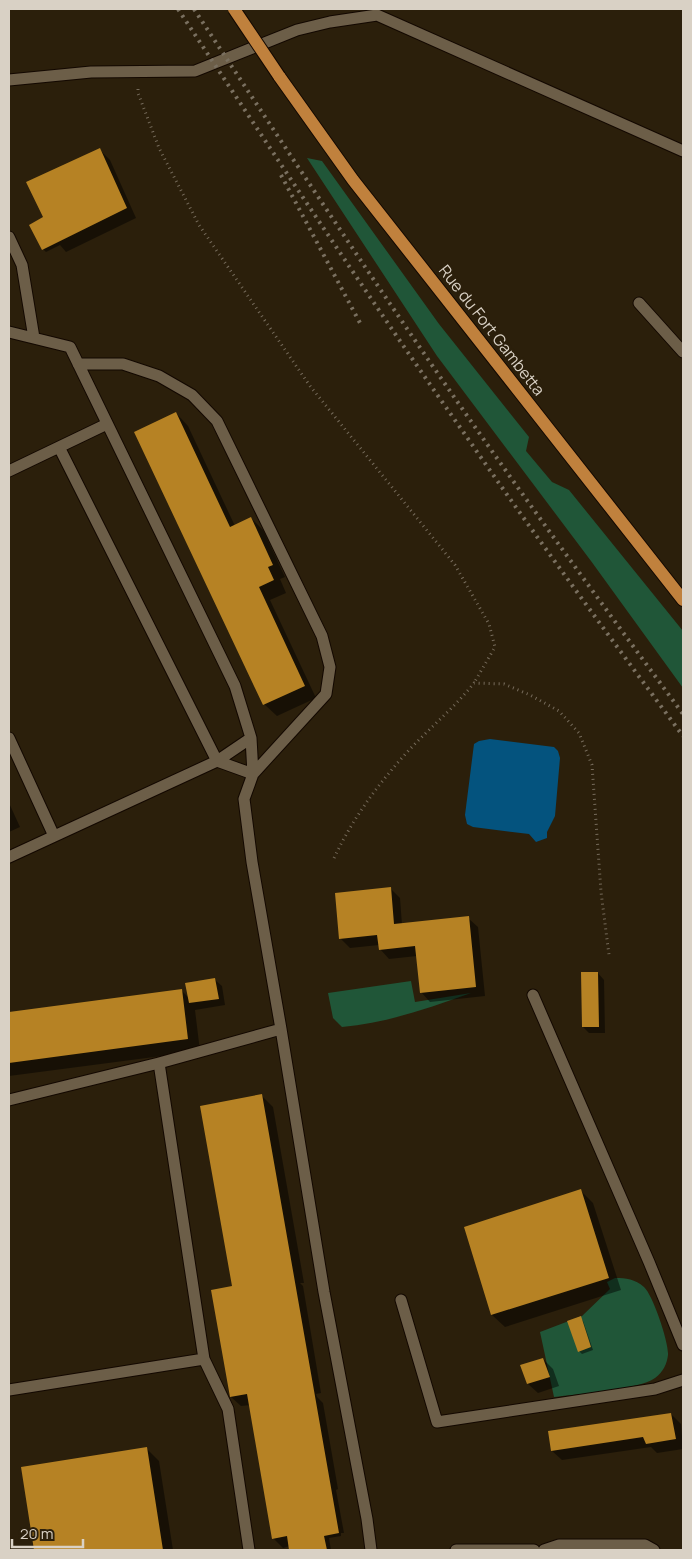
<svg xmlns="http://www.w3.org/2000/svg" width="692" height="1559" font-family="Manrope,sans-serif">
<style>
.green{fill:#205638}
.water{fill:#04537e}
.shadow{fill:#0007}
.building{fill:#b68224}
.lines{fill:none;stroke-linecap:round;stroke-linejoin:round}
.lane-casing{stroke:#130800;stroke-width:13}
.primary-casing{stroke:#130800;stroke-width:14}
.path{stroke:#766b5b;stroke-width:3;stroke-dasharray:1 4;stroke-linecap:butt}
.lane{stroke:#6c5e48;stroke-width:11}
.primary{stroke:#c0813d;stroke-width:12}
.rail{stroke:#7a7060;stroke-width:4;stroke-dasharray:2.5 5;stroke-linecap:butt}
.primary-bridge-casing{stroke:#130800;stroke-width:14;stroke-linecap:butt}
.primary-bridge{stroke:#c0813d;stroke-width:12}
.labels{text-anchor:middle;stroke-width:5;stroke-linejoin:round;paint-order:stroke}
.street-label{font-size:16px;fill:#d9d1c5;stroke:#2b1f0b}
</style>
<rect width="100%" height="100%" fill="#2b1f0b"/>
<path class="green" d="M307,158L322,161L439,324L529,437L526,451L552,482L569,490L683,631V688L591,561L437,356Z
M411,981L415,1002L471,993C429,1008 387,1023 342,1027L333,1018L328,993Z
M615,1278C626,1278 635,1279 644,1287C653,1295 669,1343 668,1355C667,1364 663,1372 655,1378C638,1390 577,1394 554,1397L540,1332L582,1316L610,1289L607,1282Z"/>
<path class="water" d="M490,739L554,747L558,751L560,758L555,816L547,832V838L536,842L529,834L473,827L467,824L465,815L474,744L479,741Z"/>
<path class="shadow" d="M100,150L110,160L136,218L66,252L60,245L46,252L43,249V219Z
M176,413L188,426L235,526L251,518L263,530L285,577L280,579L286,593L270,600L316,698L277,716L264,704Z
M9,803L20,827L9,832Z
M390,888L400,898L402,925L468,918L478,927L485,996L430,1002L421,992L417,956L389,959L380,949L379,945L350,948L340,938Z
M598,973L604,980L605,1033H589L583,1027Z
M215,980L222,986L225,1005L195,1010L200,1051L9,1076V1013L182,991L189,998Z
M261,1095L273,1107L304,1283H300L303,1286L321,1393L316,1394L317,1397L323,1403L338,1489L336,1490L344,1533H341V1536L329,1538L331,1550H291L290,1546L283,1548L273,1538L251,1405L241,1406L231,1397L233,1287Z
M581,1191L593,1203L621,1290L505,1327L492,1315Z
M580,1318L583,1321L593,1350L582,1354L579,1351Z
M543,1359L553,1369L559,1386L538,1393L528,1384Z
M671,1414L681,1424L683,1449L657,1453L651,1447L562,1460L552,1451Z
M147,1449L159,1461L173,1550H35L22,1468Z"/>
<path class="building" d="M100,148L127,208L42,250L29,225L43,217L26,182Z
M176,412L230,527L251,517L273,565L268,567L274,580L259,587L305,686L263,705L134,432Z
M391,887L394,924L469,916L476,987L420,993L415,946L379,950L377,935L339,939L335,893Z
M581,972H598L599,1027H582Z
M215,978L219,999L189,1003L185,983Z
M182,989L188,1039L9,1063V1012Z
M262,1094L339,1533L324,1536L327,1550H289L287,1536L272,1539L247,1394L230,1397L211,1290L232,1286L200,1106Z
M581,1189L609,1278L491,1315L464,1227Z
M581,1316L591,1347L578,1352L567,1321Z
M543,1358L550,1377L527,1384L520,1365Z
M671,1413L676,1439L646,1444L643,1437L551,1451L548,1431Z
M147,1447L163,1550H34L21,1467Z"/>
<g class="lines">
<g class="lane-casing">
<path id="lane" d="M9,80L91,72L195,71L297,30L330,22L377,15L683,151
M9,237L22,265L34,338
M639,303L683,352
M9,332L70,347L235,686L251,738L253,774
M78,364H123L159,376L192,395L217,421L322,636L330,667L326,694L253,774L244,799L252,862L281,1029L324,1292L367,1519L371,1550
M59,447L217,761L253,774
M9,471L107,424
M9,738L54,836
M9,857L217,761L251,738
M533,995L649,1262L683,1345
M159,1063L204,1359L228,1409L249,1550
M9,1100L159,1063L281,1029
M401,1300L437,1422L655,1389L683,1380
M9,1390L204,1359
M456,1550H534
M544,1550L559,1545H645L654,1550"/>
</g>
<g class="primary-casing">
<path id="primary" d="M279,76L353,180L683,600"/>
</g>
<path class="path" d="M138,89V93L159,148L199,225L310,386L455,565L489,624L495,647L474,683
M334,858C354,816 379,783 410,749C431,727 455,707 474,683L504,684L530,695L559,711L579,733L592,765L601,892L609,955"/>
<use href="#lane" class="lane"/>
<use href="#primary" class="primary"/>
<path class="rail" d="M178,9C272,151 366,294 464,433C535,536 609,636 683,736
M194,9C286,149 379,290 475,427C543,524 613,619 683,714
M281,175L360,323"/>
<g class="primary-bridge-casing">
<path id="primary-bridge" d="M234,9L279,76"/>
</g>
<use href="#primary-bridge" class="primary-bridge"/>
</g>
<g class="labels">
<g class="street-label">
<text transform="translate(492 330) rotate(52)" y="6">Rue du Fort Gambetta</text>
</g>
</g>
<rect width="692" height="1559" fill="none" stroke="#d9d1c5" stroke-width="20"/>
<path d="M12 1539v8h71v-8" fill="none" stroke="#d9d1c5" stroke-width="2.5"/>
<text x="20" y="1539" font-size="15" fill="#d9d1c5" stroke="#2b1f0b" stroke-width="4" paint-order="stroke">20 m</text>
</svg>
